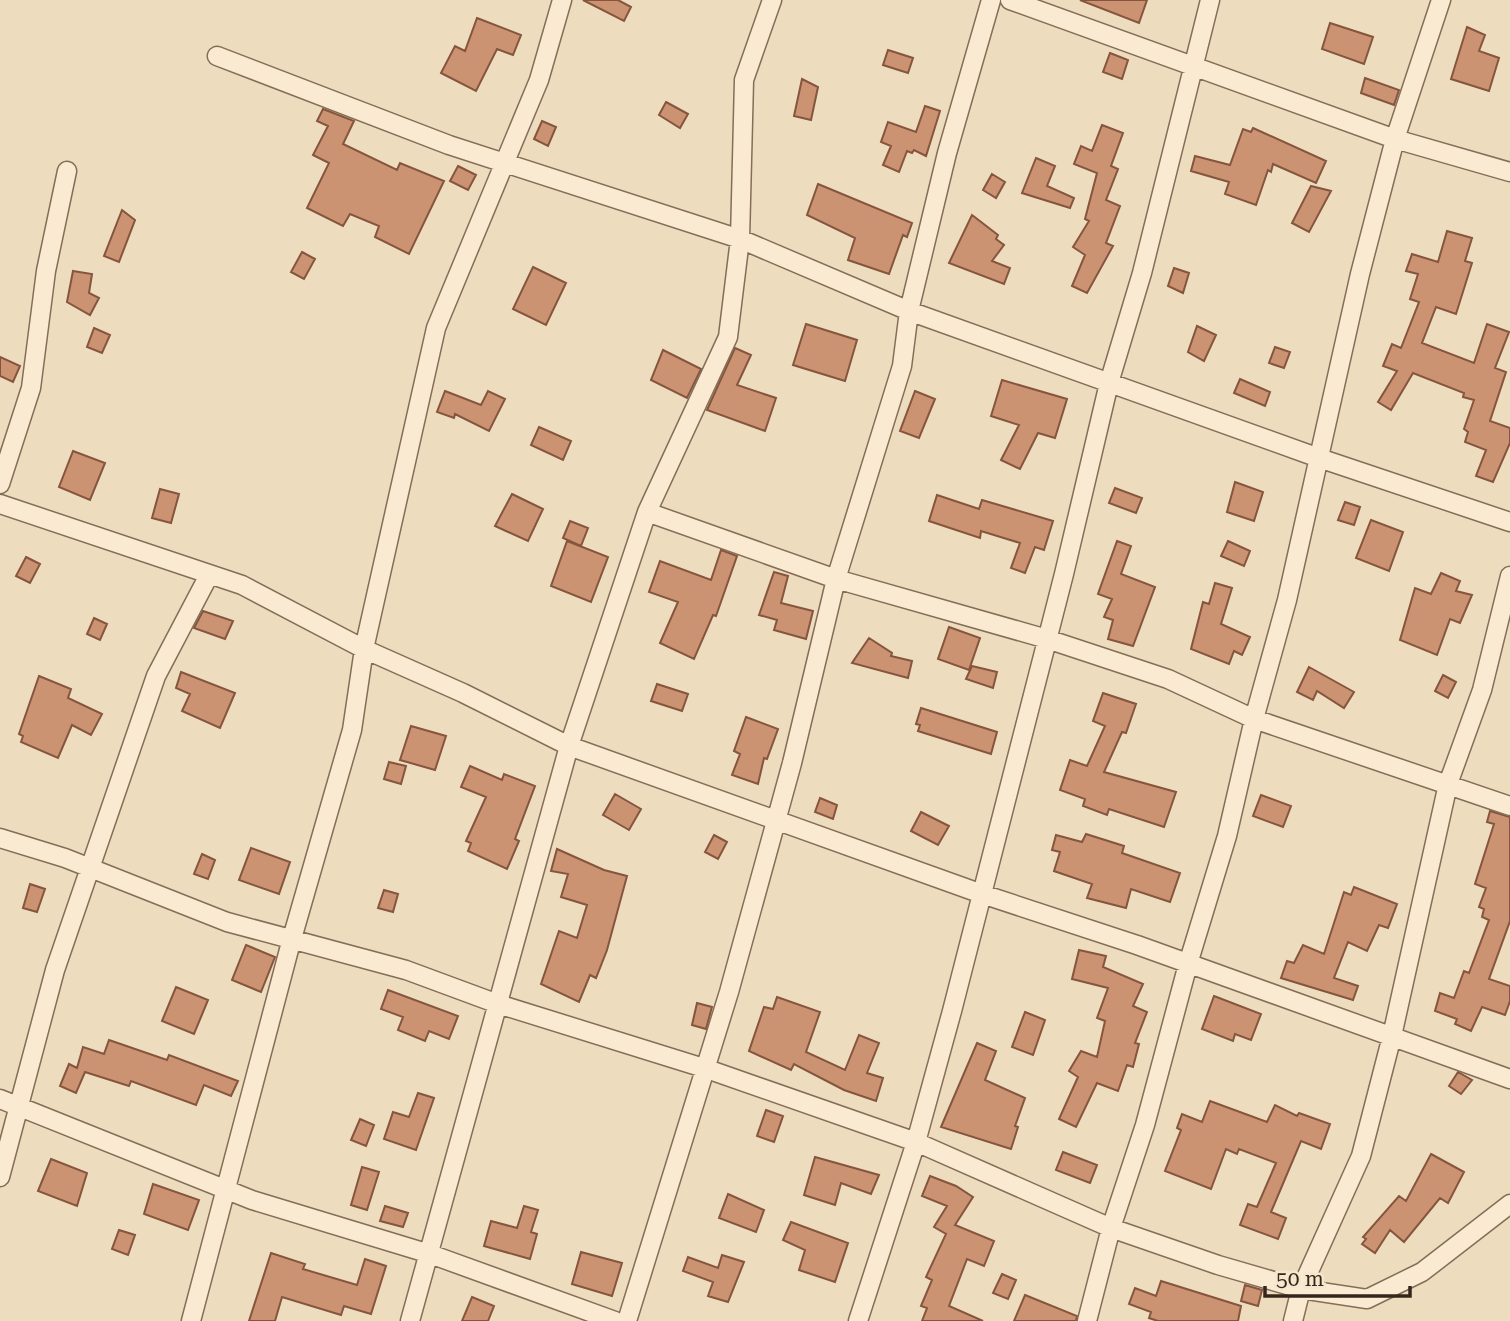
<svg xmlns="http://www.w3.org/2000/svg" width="1510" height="1321" font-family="'Roboto Serif',serif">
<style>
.building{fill:#cc9373;stroke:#85553d;stroke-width:2}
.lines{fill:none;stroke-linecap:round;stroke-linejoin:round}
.street-casing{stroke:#856d57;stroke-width:21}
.street{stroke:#f9ead1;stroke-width:18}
</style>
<rect width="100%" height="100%" fill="#eddcbe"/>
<path class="building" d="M583,0H618L631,7L624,21Z
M1080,0H1147L1139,23Z
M477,18L521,35L513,55L497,49L476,91L441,73L455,46L465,51Z
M1330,23L1373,37L1364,64L1322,49Z
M1467,27L1485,35L1479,51L1499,58L1489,91L1451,79Z
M888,50L913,58L908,73L883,65Z
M1110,53L1128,60L1122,79L1103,72Z
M1365,78L1399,90L1394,105L1361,93Z
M802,79L818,87L811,120L794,116Z
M666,102L688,114L680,128L659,115Z
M925,106L940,111L926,156L914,150L912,153L907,151L899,172L883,165L891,146L881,142L888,122L916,132Z
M323,109L354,121L343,144L397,170L400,163L444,181L409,254L375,237L379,226L350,214L343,226L307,208L329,163L313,155L328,126L317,121Z
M542,121L556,127L548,146L534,139Z
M1102,125L1123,133L1111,166L1118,169L1106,200L1120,206L1106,243L1113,246L1087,293L1072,286L1085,255L1073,247L1089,221L1085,219L1097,173L1074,164L1081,146L1092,151Z
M1253,128L1326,161L1316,183L1273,164L1271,172L1268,170L1256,205L1225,194L1229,182L1191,171L1195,156L1230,165L1243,129L1251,132Z
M1036,158L1055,166L1047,186L1074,198L1070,208L1022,193Z
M458,166L476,175L468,190L450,181Z
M992,174L1005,182L996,198L983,190Z
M818,184L912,223L907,237L903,235L889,274L848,260L855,238L807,215Z
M1311,186L1331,191L1309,232L1292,223Z
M122,210L135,220L119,262L104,256Z
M972,215L998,235L996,239L1004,245L992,261L1010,268L1004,284L949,263Z
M1447,231L1472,238L1465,261L1472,263L1456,314L1436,307L1422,343L1474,363L1487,324L1509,332L1495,368L1506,372L1490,421L1510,428V443L1493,482L1476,476L1486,450L1465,442L1468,432L1464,429L1474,400L1463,397L1464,393L1413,373L1391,410L1378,402L1397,371L1383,366L1392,344L1401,348L1419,302L1410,299L1418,274L1406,271L1412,254L1438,262Z
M302,252L315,259L304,279L291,272Z
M533,267L566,283L546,325L513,309Z
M1174,268L1189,273L1183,293L1168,286Z
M73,271L92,274L89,293L99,298L90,315L67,302Z
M806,324L857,340L845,381L793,365Z
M1197,326L1216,335L1204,361L1188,352Z
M94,328L110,335L102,353L87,347Z
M1275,347L1290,352L1284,368L1269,363Z
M735,348L751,355L737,385L776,398L765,431L707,410Z
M663,350L701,369L687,398L651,380Z
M0,357L20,366L13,382L0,376Z
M1240,379L1270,392L1265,406L1234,393Z
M1002,380L1067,399L1055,438L1038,433L1020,469L1001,460L1019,425L991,416Z
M445,391L481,405L488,391L505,399L489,431L455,414L454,418L437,412Z
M915,391L935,399L919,438L900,431Z
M539,427L571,441L563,460L531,445Z
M73,451L105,463L90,500L59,487Z
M1235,482L1263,492L1254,521L1227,512Z
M1115,488L1142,498L1136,513L1109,503Z
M160,489L179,494L171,523L152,518Z
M512,494L543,509L528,541L495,526Z
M937,495L979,509L982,500L1053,521L1044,550L1035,547L1025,573L1011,568L1020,543L981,531L980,538L929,521Z
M1345,502L1360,507L1354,525L1338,520Z
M1371,520L1403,532L1389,571L1356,558Z
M570,521L588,528L581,546L563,538Z
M567,541L608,557L591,602L551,586Z
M1117,541L1131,546L1121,574L1155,587L1133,646L1108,639L1113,620L1104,617L1112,599L1098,594Z
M1228,541L1250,551L1244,566L1221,556Z
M721,550L737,556L716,616L713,615L694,659L660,643L678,602L649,592L660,561L711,580Z
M26,557L40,564L30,583L16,576Z
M774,572L788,576L781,603L813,611L806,639L774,630L777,620L759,615Z
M1441,573L1460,581L1456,591L1472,595L1460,623L1450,619L1437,655L1400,640L1415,588L1431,594Z
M1215,583L1232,588L1221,624L1250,637L1242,655L1234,651L1229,664L1191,649L1203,602L1209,604Z
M203,611L233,621L225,639L194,628Z
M94,618L107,624L100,640L87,634Z
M949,627L980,638L969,670L938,659Z
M869,638L892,653L891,656L912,661L908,678L852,663Z
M972,666L997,672L993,688L966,679Z
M1309,667L1354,692L1344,708L1317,691L1313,700L1297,692Z
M181,672L235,693L220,728L182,711L190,694L176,688Z
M1443,675L1456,682L1448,698L1435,691Z
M39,676L71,689L68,698L102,714L91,735L72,725L58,758L21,742L23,736L19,734Z
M657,684L688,694L682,711L651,701Z
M1103,693L1136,704L1126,733L1122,732L1104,772L1176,792L1164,827L1109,809L1107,815L1083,806L1085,799L1060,790L1070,760L1087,766L1105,726L1093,721Z
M921,708L997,732L991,754L918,731L920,725L916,724Z
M746,717L778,729L767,759L764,758L758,784L732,775L740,754L734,751Z
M411,726L446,736L435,770L400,760Z
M389,762L406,766L401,784L384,779Z
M470,766L502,780L504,774L535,786L515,839L519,841L507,869L468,851L471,843L466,841L486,797L461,787Z
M615,794L641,809L629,830L603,815Z
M1261,795L1291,806L1283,827L1253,816Z
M820,798L837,805L833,819L815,812Z
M1490,811L1510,817V921L1489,979L1510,986V1001L1505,1015L1482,1007L1471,1031L1455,1024L1457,1019L1435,1011L1440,993L1454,998L1464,971L1469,973L1489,920L1482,917L1484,909L1479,907L1486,888L1475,884L1494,824L1487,822Z
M921,812L949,826L938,845L911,831Z
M1086,834L1124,846L1122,853L1180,873L1170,902L1131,889L1126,908L1087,898L1092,884L1054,871L1060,852L1052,850L1056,835L1082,842Z
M714,835L727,842L718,859L705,852Z
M251,848L290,862L279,894L239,880Z
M557,849L604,870L627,876L607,950L596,978L590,975L579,1002L541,984L559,931L577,938L587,905L561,897L568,874L551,871Z
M202,854L215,860L208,879L194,874Z
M30,884L45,889L37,912L23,908Z
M1354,887L1397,904L1388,928L1379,925L1367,951L1348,942L1334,978L1358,986L1353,1000L1281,978L1287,961L1294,963L1303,945L1324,954L1344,892L1351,895Z
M384,890L398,894L393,912L378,908Z
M246,945L275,957L261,992L232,980Z
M1079,950L1106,956L1103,967L1143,984L1133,1006L1147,1012L1135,1043L1139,1044L1133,1067L1127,1065L1118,1091L1097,1083L1076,1127L1059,1119L1078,1077L1069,1071L1081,1051L1097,1057L1105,1021L1097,1018L1108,988L1072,979Z
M176,987L208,1000L194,1034L162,1021Z
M388,990L458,1016L449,1039L429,1031L425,1041L398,1030L403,1017L381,1009Z
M1214,996L1261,1014L1251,1040L1235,1034L1233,1041L1202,1029Z
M777,997L820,1012L806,1052L845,1070L859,1035L879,1043L867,1073L883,1078L876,1101L844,1090L794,1064L791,1070L749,1051L764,1007L773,1009Z
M697,1003L712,1007L706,1029L692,1025Z
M1025,1012L1045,1020L1033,1055L1012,1047Z
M109,1040L167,1060L169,1055L238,1081L231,1096L204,1085L196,1105L131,1081L129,1086L85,1072L76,1093L60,1086L69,1064L77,1068L83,1047L104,1054Z
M977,1043L996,1051L985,1080L1025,1098L1015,1126L1018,1127L1011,1149L941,1127Z
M1458,1072L1472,1080L1461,1094L1449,1086Z
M418,1093L434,1098L416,1150L384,1139L393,1112L409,1117Z
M1210,1101L1267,1122L1275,1105L1297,1116L1299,1113L1330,1124L1321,1149L1301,1141L1271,1212L1286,1218L1278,1239L1240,1225L1248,1204L1257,1207L1276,1163L1239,1149L1237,1154L1226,1149L1211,1189L1165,1171L1181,1130L1177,1128L1182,1114L1202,1122Z
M766,1110L783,1116L774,1142L757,1136Z
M360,1119L374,1125L366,1146L351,1140Z
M1063,1152L1097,1165L1090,1183L1056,1170Z
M1431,1154L1464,1172L1448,1203L1440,1198L1404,1242L1390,1230L1375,1253L1362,1244L1366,1239L1363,1237L1399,1196L1406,1201Z
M815,1157L879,1175L871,1194L841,1183L835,1205L804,1195Z
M51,1159L87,1173L77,1206L38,1191Z
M362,1167L379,1172L367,1210L351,1205Z
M930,1176L956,1186L973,1197L955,1225L994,1241L984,1266L967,1259L949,1306L983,1321H922L927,1308L921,1306L932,1280L926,1277L946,1234L934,1227L947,1206L922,1196Z
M153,1184L199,1200L188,1230L144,1214Z
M728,1194L764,1210L756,1232L719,1218Z
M385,1206L408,1213L403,1227L380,1221Z
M524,1206L538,1210L531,1232L537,1234L530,1259L484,1246L491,1221L517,1228Z
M791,1222L848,1243L835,1282L799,1270L805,1250L783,1240Z
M119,1230L135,1235L128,1255L112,1249Z
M581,1252L622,1263L612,1296L572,1284Z
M271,1253L305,1264L303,1269L357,1285L365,1259L386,1266L371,1314L344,1306L341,1315L282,1297L275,1321H249Z
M722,1255L744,1262L728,1302L708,1296L713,1282L683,1271L688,1257L718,1268Z
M1002,1274L1016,1280L1008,1299L993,1293Z
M1161,1281L1241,1306L1238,1321H1158L1149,1318L1151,1312L1129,1304L1135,1288L1156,1296Z
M1245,1285L1262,1290L1258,1306L1241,1301Z
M1025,1295L1077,1316L1076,1321H1014Z
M472,1297L494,1306L488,1321H462Z"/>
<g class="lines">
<g class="street-casing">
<path id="street" d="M1010,0L1395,139L1510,172
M217,56L449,145L740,239L909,311L1319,458L1510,522
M0,484L31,388L46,271L67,171
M0,504L242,585L364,649L463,693L569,746L982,894L1137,945L1510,1079
M647,512L836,579L1047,639L1168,679L1254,719L1510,806
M0,838L65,858L227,922L406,970L498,1004L707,1069L916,1142L1111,1228L1218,1265L1301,1289L1367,1299L1422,1272L1510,1204
M0,1099L252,1200L430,1254L615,1321
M0,1177L55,970L156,676L209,575
M191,1321L291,942L352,730L364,649L436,328L539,80L562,0
M410,1321L569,746L647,512L728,337L740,239L744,80L772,0
M627,1321L729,992L792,763L836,579L902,366L909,311L947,153L991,0
M858,1321L916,1142L952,1011L1064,574L1109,383L1142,273L1210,0
M1087,1321L1111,1228L1145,1125L1188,964L1227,836L1254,719L1287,600L1360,274L1395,139L1441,0
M1293,1321L1301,1289L1361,1156L1392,1036L1448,784L1482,690L1510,576"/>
</g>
<use href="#street" class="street"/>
</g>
<path d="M1265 1286v10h145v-10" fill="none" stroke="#35261c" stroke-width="3.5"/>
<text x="1276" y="1286" font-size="21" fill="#35261c" stroke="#f5e7cd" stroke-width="5" paint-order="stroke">50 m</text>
</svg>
